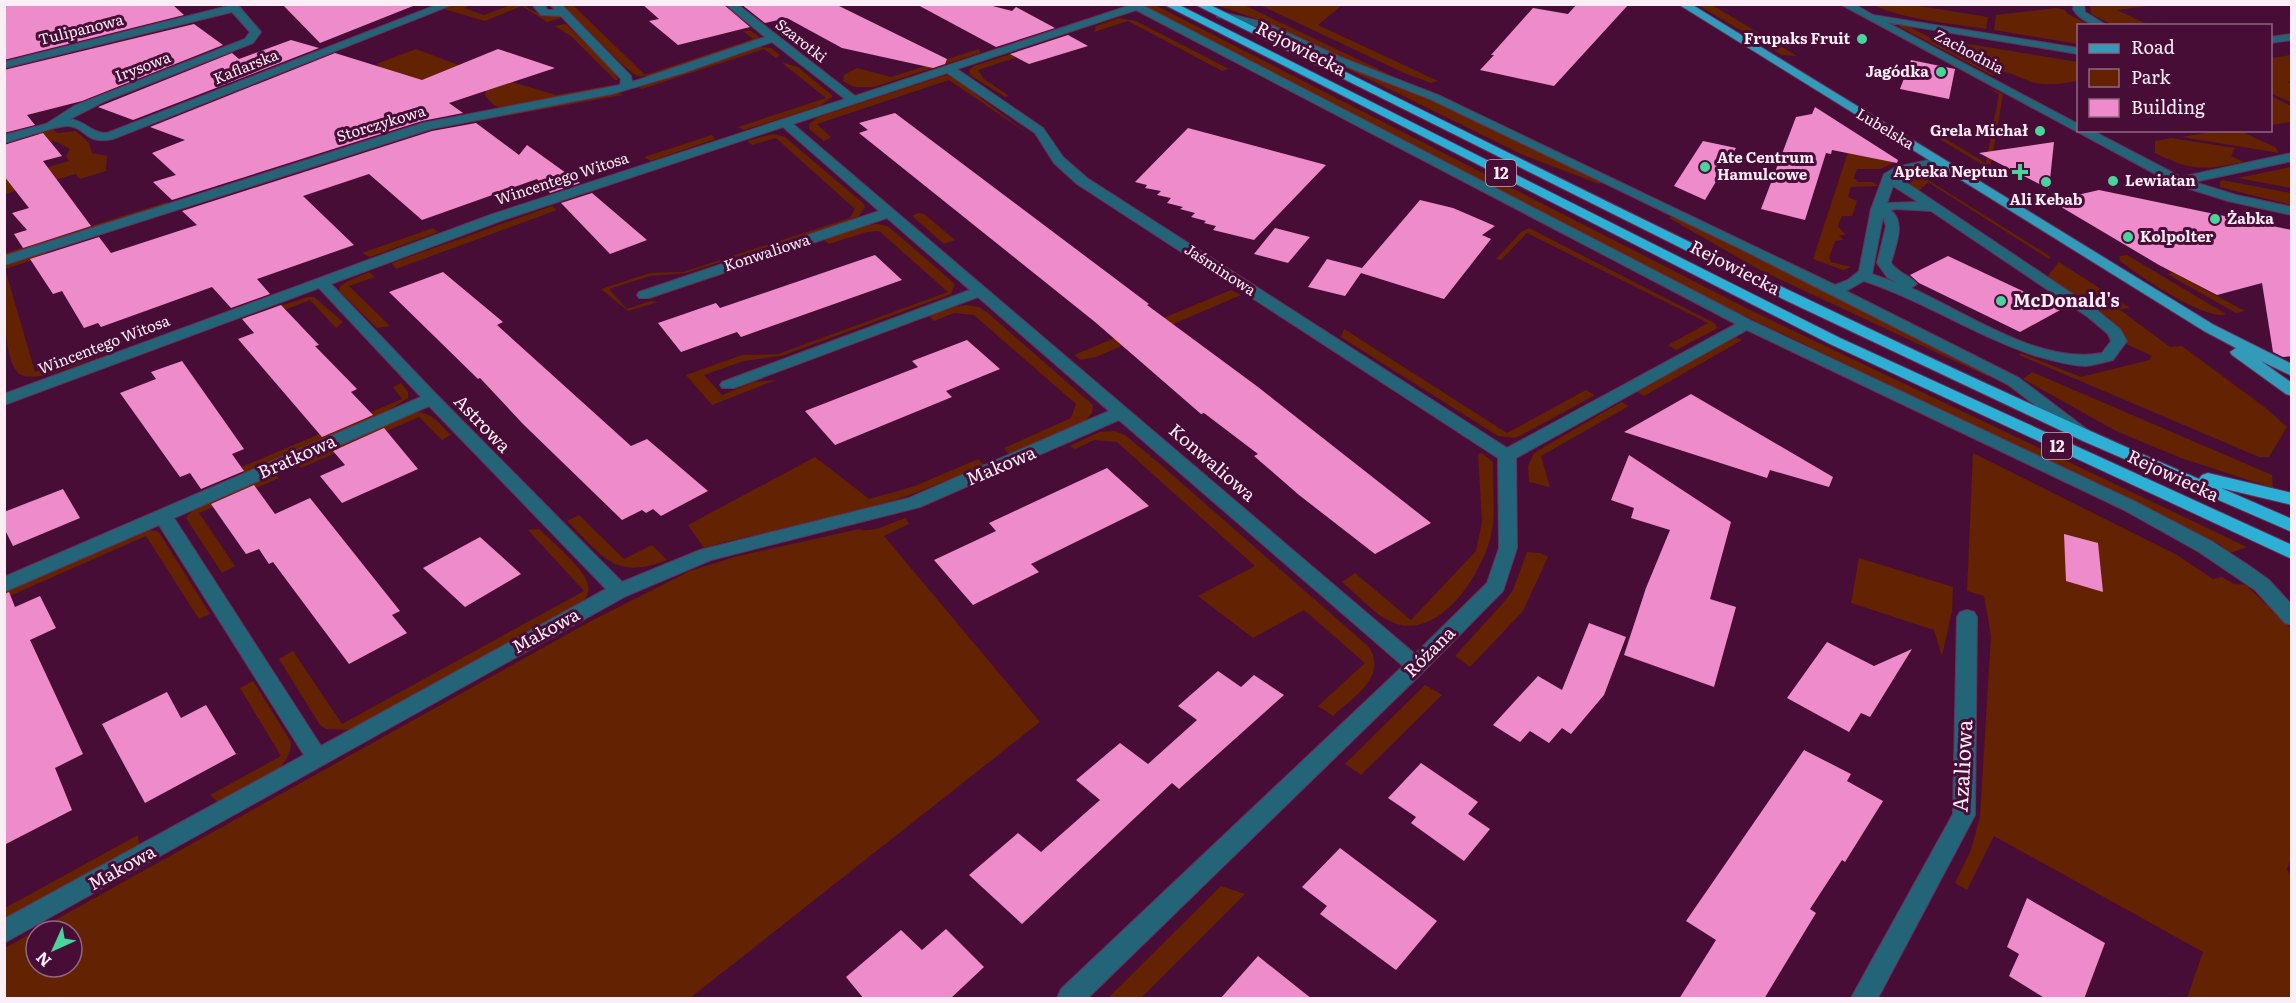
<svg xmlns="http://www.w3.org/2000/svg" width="2296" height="1003" font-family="Literata,serif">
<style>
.green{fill:#632201;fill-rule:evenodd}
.building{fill:#ee8bca}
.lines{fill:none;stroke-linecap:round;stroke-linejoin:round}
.minor-casing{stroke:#653155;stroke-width:2}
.major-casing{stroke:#653155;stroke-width:2}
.highway-casing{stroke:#653155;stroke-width:2}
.minor{fill:#236479;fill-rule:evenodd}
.major{fill:#339aba;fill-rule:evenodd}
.highway{fill:#2cb0d6;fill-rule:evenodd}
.poi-dot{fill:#4ad49c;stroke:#480d36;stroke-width:2}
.labels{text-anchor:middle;stroke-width:6;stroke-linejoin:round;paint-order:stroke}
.far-street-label{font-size:15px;fill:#fcedf6;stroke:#480d36}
.far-poi-label{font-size:15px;font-weight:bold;fill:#fcedf6;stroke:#480d36;text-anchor:end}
.shield{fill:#480d36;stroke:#c6aabc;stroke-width:1.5}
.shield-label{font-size:16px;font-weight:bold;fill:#fcedf6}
.street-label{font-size:18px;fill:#fcedf6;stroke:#480d36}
.poi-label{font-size:18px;font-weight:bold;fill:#fcedf6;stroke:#480d36;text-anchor:start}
.near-street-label{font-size:21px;fill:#fcedf6;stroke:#480d36}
</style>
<rect width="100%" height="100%" fill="#480d36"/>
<path class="green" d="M455,5H472L464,8L484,15L511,5H531L526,7L543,16L556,13L561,18L547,22L522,6L485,21L444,9Z
M563,5H573L645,75L753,39L743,31L750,30L759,37L755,41L656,74C651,75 644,77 638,76C629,74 574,15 563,5Z
M1140,5H1155L1752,311L2247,547L2230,553L2219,544L1691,290Z
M1216,5H1244L1395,77L1331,54L1268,23Z
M1260,5H1342L1318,25L1438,81L1431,83L1404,73Z
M1698,5H1712L1797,56L1782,55Z
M1874,5H1913L1988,17L1986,29C1955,24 1900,19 1874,5Z
M2090,5H2156L2117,10L2149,25L2160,23L2165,25H2113L2091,14Z
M2056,8L2065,10L2068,14L2089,25L2078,26V44L1994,30L1996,15Z
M1119,18L1136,21L1229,69L1222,71L1128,21L1094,32L1096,26Z
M566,24L613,71L618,80H615L571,36L555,26Z
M1901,24L1908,26L2002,76L1991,75L1898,26Z
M1938,39L2078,62V81C2064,83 2050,86 2035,83C2024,80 2016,74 2004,72Z
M758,47L771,48L780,55L776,58L764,49L642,89L638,87Z
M416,49L461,66L411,89L376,64Z
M979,49L980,53L874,87H854L843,81L844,75L857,68L891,77Z
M1014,53L1020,56L978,70L984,79L1009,96L1005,97L970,75L969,70L974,66Z
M2291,55V81L2288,82L2291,84V102L2270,93L2271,58Z
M781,62L798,67L833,96L820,106L744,130L738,127L826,98Z
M1342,66L1367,74L1440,103L1604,181L1599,184L1521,154Z
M482,73L556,95L613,85C597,93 517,109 499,107C493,106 489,100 485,95L486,90Z
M946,75L953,77L1031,136L949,80L817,124L831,137L824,141L809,129V124L818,117Z
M1984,86L2003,94L1991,164L1983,165L1931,134H1937L1986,163L1999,94Z
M617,92L623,95L449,126L447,124L580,101Z
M2271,96L2291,106V122L2271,125Z
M53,129L57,133L76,131L89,143L92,153L107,156L106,171L80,179L76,174L5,194L4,176L42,169L69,161L66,156L70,149L57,142L36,139L41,138L39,133Z
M2217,131H2240L2275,147L2279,153L2182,137Z
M774,134L785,137L864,204L865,207L859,216L849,221L686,273L650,276L609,289L627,309L650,301L658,302L628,311L601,289L650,273L683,272L850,218L855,209L776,138L752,145L747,141Z
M1854,134L1898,161L1880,169H1857L1854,178L1858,182H1873L1878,186L1851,187L1848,197L1857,201L1852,216H1842L1838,226L1846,235H1839L1843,240L1835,241L1829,258L1831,262L1851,267L1843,270L1813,259Z
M712,135L715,139L651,161L644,157Z
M2171,138L2235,148L2231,156L2244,162C2203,170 2193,172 2155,153V141Z
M2291,167V188L2238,178Z
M1915,175H1920L2051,257L2049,259L1928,182L1920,190L1915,189L1906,179Z
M2222,180L2291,193V205L2220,187V182Z
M167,202L170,204L5,256V253Z
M552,206L557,210L396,269L392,263Z
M918,213L924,214L955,240L944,244L912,216Z
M1674,215L1991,376H1987L1760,270L1669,218Z
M877,224L887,226L896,233L955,284L951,294L781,356L744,361L704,375L722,395L754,382L776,380L712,405L686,375L742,355L778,354L948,292L879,231L867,232L829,244L823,239L868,225Z
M433,228L438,232L370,257L362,253Z
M1529,228L1714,323L1718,328L1676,350L1668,345L1708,323L1527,233L1501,260L1496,259L1521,232Z
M43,252L48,255L5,269L35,372L105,346L109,352C87,360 46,381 24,376C0,371 5,285 4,265Z
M2127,255L2226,314C2207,322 2136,274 2119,260L2120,256Z
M2059,262L2130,308L2119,309L2170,347L2182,346L2267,409L2287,427L2269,457H2259L2019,355L2021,353L2081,377L2149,360L2152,356L2124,343L2110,319L2047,277Z
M2159,265L2245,311L2236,313L2167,274L2172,273Z
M369,272L375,277L349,286L390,326L377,328L340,292L339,287L346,282Z
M1231,290L1241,295L1096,357L1081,360L1074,355Z
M308,297H314L343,322L336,328L310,300L246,325V317Z
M967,305L979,307L988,313L1093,405L1092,413L1086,420L1009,454L1004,448L1071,418L1076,404L974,315L954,313L934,321L929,316L953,307Z
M1344,329L1507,433L1586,390L1595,395L1520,436L1514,438L1498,436L1341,337Z
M1735,337L1742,340L1644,396L1637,392Z
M2032,372L2272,475L2273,488L2181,458L2116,431L2023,379Z
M401,383L408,392V398L389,410L245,474L239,468L402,399L393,387Z
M1621,402L1629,406L1541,456L1550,487L1529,482L1528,466L1534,453Z
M414,412C431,411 440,424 451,435L442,440L419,417L301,468L296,464Z
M1115,431L1125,435L1161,465L1369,647C1388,677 1353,697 1333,716L1318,706L1365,663L1304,610L1253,638L1198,596L1255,566L1117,442L1094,440L1075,449L1070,446L1099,432Z
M1482,453L1493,462C1492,484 1496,509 1492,531C1485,569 1443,638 1397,624C1377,618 1358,595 1342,582L1355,573L1411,620L1476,551L1482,522L1478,454Z
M1973,453L2177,555L2213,579L2222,577L2234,584L2246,585L2291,629L2292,856L2287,869L2292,879L2291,998H2187L2203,952L1994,836L1967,890L1955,883L1971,850L1980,817L1991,636L1984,596L1967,591Z
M815,457L869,499L915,486L978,459L984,465C943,482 902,500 860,511C808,526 755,533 704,548L688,525Z
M275,473L279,478L199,513L235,566L222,573L186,518L195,508Z
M579,515L624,559L652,545L667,560C614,581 603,556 567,521Z
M906,518L909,524L884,536L1040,722L690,998H5V948L591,621L690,571L738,556L859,529C873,534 892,522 906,518ZM36,931H72V967H36Z
M539,529C551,541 586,570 588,585C590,594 585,600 580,606L353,730L326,729L320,725L279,659L293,651L342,724L584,591L528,530Z
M149,530L157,531L160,534L210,614L199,619L146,536L5,598L4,592Z
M1527,552L1540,553L1548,557L1523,611L1470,667L1455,656L1504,602L1513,590Z
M1859,558L1953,587L1952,611L1942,656L1934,630L1851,603Z
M253,681L291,742C291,775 244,789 219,803L210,795L281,756L240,688Z
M1425,685L1442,695L1361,775L1345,764Z
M138,835L139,845L129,854L5,922V908Z
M1221,886L1245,894L1141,998H1108Z"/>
<path class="building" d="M4,4H172L184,15L4,60Z
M282,4H413V6L320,43Z
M642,4H723L750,27L678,45L649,21L659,19Z
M741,4H835L947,59L945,64L933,68L842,48L787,18L765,23Z
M916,4H985L1012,11L1016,7L1055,28L996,47Z
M1577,4H1629L1554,86L1480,70L1494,55H1491L1533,8L1568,14Z
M194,24L223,45L82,101L27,115L35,125L4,133V70Z
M1068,35L1088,46L1029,64L1010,54Z
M291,40L319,48L133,120L98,107L232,53L239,59Z
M498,49L555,68L449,103L463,113L422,121L172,200L153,182L176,175L152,153L185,140L150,127L335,53L422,80Z
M1911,60L1955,69L1949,99L1900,89Z
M1815,107L1898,160L1897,163L1832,150L1831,154L1826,153L1805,220L1761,209L1796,117L1812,114Z
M895,113L1149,304L1147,305L1258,387L1431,523L1375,554L1299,495L1254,456L1258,454L1204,413L1201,414L1095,322L859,133L868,130L859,123Z
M476,123L519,155L527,145L580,183L550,193L537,179L422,220L369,174L303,196L354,245L257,279L270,294L231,308L212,287L101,327L98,323L84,328L62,291L53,294L30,259L99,237L111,253L197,225L182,211L432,131Z
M1188,128L1326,165L1254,240L1213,230L1216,226L1204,223L1206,221L1191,217L1195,213L1180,209L1183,207L1167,203L1171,198L1157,195L1161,191L1145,188L1147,185L1135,182Z
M43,133L62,156L43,161L91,226L23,248L14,234L27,230L12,213L29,208L4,176V145Z
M1703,141L1736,148L1705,200L1674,186Z
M2054,142L2049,189L1979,153Z
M2099,190L2292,230V356L2283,357L2273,352L2262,283L2217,295L2159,265L2051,201Z
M592,193L647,240L610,254L561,203Z
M1420,200L1453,208L1495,226L1482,235L1491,239L1444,299L1361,273L1345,296L1308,287L1327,259L1362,268Z
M1275,228L1310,237L1288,263L1254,254Z
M875,255L902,280L741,337L737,332L681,352L658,323L716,303L720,308Z
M1948,256L2029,294L2062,309L2020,332L1919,283L1910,275Z
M443,272L503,322L497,325L631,446L647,439L708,491L661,516L653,509L646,513L642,510L622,520L523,424L480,378L478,379L389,292Z
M281,305L319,345L315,346L357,389L351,392L373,415L322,437L238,339L254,333L242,319Z
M967,340L1000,369L946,391L952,397L835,445L805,411L918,367L912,361Z
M182,361L244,449L232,454L244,471L201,489L190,473L180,477L120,393L156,379L151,372Z
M1691,394L1833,477L1829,487L1770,470L1767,478L1624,432Z
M384,428L418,469L342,503L320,476L345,465L333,451Z
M1629,455L1731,522L1710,599L1736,607L1714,687L1624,655L1646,588L1670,530L1631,518L1634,508L1611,500Z
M1107,468L1149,506L1031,564L1039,572L973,605L934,560L996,531L989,523Z
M254,485L275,514L310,498L400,611L392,615L407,633L349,664L273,562L269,564L259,549L246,554L211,504Z
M63,489L80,518L13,546L4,528V512Z
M2064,534L2098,543L2103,592L2066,581Z
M480,537L521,574L465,607L423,568Z
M9,592L15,607L40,596L56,628L30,640L83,754L55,768L72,810L4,845V594Z
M1589,623L1626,637L1604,695L1571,734L1562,728L1549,743L1530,731L1520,742L1493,725L1538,676L1562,690Z
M1827,642L1874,666L1912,649L1870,717L1861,713L1849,732L1787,698Z
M1218,671L1241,687L1254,675L1284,695L1179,789L1172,783L1022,924L969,875L1018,833L1041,852L1100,800L1076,780L1120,743L1148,764L1197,720L1178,706Z
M167,692L181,718L206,705L236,754L145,803L102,724Z
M1804,750L1851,774L1847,781L1883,801L1845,862L1842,860L1810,909L1816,913L1764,999H1679L1716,940L1686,921Z
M1421,763L1478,802L1468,814L1490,829L1464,861L1411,823L1416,817L1388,798Z
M1340,848L1437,921L1396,970L1320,914L1327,906L1302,887Z
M2027,898L2105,943L2084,999H2046L2009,976L2019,954L2007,947Z
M946,929L984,967L950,999H864L846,977L901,930L922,950Z
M1258,956L1312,999H1220Z"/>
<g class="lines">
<g class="minor-casing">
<path id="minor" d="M226,4H237L261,32L253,43L105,101L70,119C85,121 93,134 107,133L439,4H454L113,139C85,145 87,128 69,126C56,125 20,139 4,143V135L46,124L74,106L97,97L245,39L250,32L232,12L4,68V62L228,6Z
M548,4L545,7L548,10H555L550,4H561L631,76L632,82L765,37L725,4H737L855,96L1128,6L1126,4H1140L1752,321L2136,502L2213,542L2251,567L2269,580L2292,605V625L2285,623L2255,590L2199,552L2124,510L1747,330L1516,458L1517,548L1503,591L1423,672L1088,998H1057L1061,989L1403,666L1119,420L920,507L711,560L626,596L4,943V919L304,755L159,525L4,592V577L421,397L319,288L4,405V394L493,214L845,99L772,42L683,73L612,94L431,129L4,265V256L423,123L620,85L621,79L561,16L541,15L534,7L536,4ZM1136,10L1736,324L1507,448L1087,178L1063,157L1043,128L957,69ZM947,73L1035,133L1054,163L1077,184L1498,458L1499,548L1487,583L1415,654L793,124ZM783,127L879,211L639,292L637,295L639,298H649L887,218L970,290L722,382L720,385L722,388H734L978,297L1109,411L909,498L700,550L622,582L437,395L331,284L503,220ZM429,406L606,589L321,746L174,518Z
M1840,4H1854L1873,15L2078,48V54L1886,22L2078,124V130H2091L2181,177L2292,153V161L2194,182L2236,195L2292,207V215L2228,201L2174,184Z
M2074,4H2084L2085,12L2108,26C2094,26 2081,22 2073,9Z
M1221,12L1267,23L1340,57L1438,95L1835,285L1848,280L1859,271L1871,209L1884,174L1896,167L1938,158L1942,159L1944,162L1942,165L1905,173L1898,177L2098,311L2120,329L2127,341L2113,360C2104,362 2094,365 2086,366C2070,366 2051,360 2036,356C1976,336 1924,301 1864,281L1846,291L2019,378L2093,434L2091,438H2079L2007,384L1737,247L1430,99L1332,61L1259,27L1217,17V13ZM1893,186L1918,202L1887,203ZM1896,209L1931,211L2088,317L2108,334L2111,341L2102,353C2039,365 1966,312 1911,288L1917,284C1910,275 1898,273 1891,263C1895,247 1907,221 1890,210ZM1883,217L1886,226L1877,263L1887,277L1897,283L1872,274Z
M2292,34V40L2270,43V37Z
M1967,610L1974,612L1977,617L1975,815L1878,998H1851L1953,814L1957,617L1960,612Z"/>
</g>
<g class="major-casing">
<path id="major" d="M1678,4H1691L2214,325L2292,364V376L2261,361L2292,383V396L2286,394L2232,355L2230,352L2236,348L2204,331Z"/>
</g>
<g class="highway-casing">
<path id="highway" d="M1163,4H1177L1840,338L2292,545V559L1830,344Z
M1194,4H1208C1537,166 1863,333 2199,479L2202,475L2208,473L2292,493V505L2221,488L2292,519V532L2083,441L1785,300Z"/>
</g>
<use href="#minor" class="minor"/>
<use href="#major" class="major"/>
<use href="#highway" class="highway"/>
</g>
<g class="poi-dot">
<circle cx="1862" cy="39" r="6"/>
<circle cx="1941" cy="72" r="6"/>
<circle cx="2040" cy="131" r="6"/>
<circle cx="1705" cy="167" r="6"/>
<path d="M2017 163h6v6h6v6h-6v6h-6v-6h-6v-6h6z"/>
<circle cx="2113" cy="181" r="6"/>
<circle cx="2046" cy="182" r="6"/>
<circle cx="2215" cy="219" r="6"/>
<circle cx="2128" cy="237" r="6"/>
<circle cx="2001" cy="301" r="6"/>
</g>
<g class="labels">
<g class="far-street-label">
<text transform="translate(81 30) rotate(-14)" y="5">Tulipanowa</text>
<text transform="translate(801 41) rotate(38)" y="5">Szarotki</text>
<text transform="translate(1969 52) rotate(28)" y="5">Zachodnia</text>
<text transform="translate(143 67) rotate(-21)" y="5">Irysowa</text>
<text transform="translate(246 67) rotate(-22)" y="5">Kaflarska</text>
<text transform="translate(381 124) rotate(-17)" y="5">Storczykowa</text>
<text transform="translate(1885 129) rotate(31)" y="5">Lubelska</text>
<text transform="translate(562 179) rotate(-18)" y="5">Wincentego Witosa</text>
<text transform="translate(767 253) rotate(-18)" y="5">Konwaliowa</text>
<text transform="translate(1220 270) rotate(33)" y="5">Jaśminowa</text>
<text transform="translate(104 345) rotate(-21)" y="5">Wincentego Witosa</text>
</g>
<g class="far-poi-label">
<text x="1850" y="44">Frupaks Fruit</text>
<text x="1929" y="77">Jagódka</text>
<text x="2028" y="136">Grela Michał</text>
<text x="1717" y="163" text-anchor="start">Ate Centrum<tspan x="1717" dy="17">Hamulcowe</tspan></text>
<text x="2008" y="177">Apteka Neptun</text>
<text x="2125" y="186" text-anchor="start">Lewiatan</text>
<text x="2046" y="205" text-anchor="middle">Ali Kebab</text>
<text x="2227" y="224" text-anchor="start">Żabka</text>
<text x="2140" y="242" text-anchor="start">Kolpolter</text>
</g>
<g class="shield">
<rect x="1486" y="160" width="30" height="26" rx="4.5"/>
<rect x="2042" y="433" width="30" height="26" rx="4.5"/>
</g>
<g class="shield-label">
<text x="1501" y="179">12</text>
<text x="2057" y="452">12</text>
</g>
<g class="street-label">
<text transform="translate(1301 49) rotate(27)" y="6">Rejowiecka</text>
<text transform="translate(1735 268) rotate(27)" y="6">Rejowiecka</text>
<text transform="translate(482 424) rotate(46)" y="6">Astrowa</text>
<text transform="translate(297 457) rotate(-24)" y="6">Bratkowa</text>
<text transform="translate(1212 463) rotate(41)" y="6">Konwaliowa</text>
<text transform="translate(1001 466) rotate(-23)" y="6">Makowa</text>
<text transform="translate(2173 476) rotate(25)" y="6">Rejowiecka</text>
<text transform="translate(546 631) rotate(-29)" y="6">Makowa</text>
<text transform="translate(1430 652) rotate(-45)" y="6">Różana</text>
<text transform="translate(122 868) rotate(-29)" y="6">Makowa</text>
</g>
<g class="poi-label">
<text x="2013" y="307">McDonald's</text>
</g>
<g class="near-street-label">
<text transform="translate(1963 766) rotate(-87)" y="7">Azaliowa</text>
</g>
</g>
<rect width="2296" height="1003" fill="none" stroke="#fcedf6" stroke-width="12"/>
<rect x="2077" y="24" width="195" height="108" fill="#480d36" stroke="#906783" stroke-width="1.5"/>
<rect x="2089" y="44" width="30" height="9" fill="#339aba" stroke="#906783" stroke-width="1.5"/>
<text x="2131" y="54" font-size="18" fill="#fcedf6">Road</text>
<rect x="2089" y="69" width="30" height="18" fill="#632201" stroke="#906783" stroke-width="1.5"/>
<text x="2131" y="84" font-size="18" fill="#fcedf6">Park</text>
<rect x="2089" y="99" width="30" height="18" fill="#ee8bca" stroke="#906783" stroke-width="1.5"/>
<text x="2131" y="114" font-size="18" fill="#fcedf6">Building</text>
<g transform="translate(54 949) rotate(225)"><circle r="28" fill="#480d36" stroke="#906783" stroke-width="1.5"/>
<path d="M0-4.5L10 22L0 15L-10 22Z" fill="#4ad49c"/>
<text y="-9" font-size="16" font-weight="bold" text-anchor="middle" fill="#fcedf6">N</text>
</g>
</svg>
